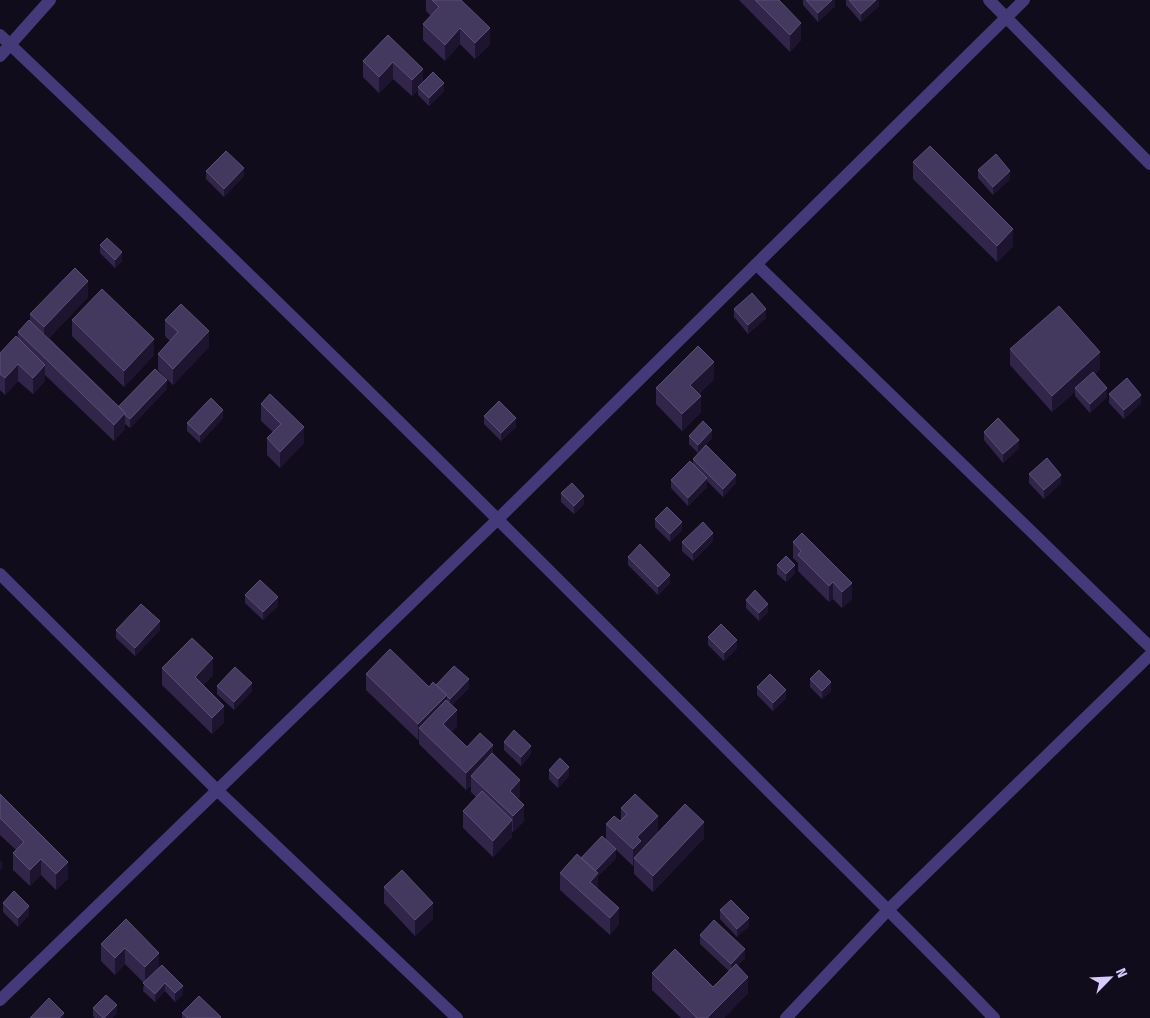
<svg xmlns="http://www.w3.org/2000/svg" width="1150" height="1018" font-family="'Fira Sans Condensed',sans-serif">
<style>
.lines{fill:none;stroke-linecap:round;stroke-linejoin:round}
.minor{stroke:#443a79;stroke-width:12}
.wall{fill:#312649}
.shaded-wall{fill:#1d142f}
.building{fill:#43385d;stroke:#5a4f76}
</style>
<rect width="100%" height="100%" fill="#110c1c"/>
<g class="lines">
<path class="minor" d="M989,0L1150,164
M0,35C248,270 491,511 732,754C819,842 908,928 994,1018
M0,56L50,0
M756,264L1150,647
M0,574L217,790L457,1018
M0,1000L498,519L1024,0
M786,1018L889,909L1150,655"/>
</g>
<path class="wall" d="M426,0H461L490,44L475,59L460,44L445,61L423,40V24L431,16L426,11Z
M739,0H779L801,40L790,52Z
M803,0H835V6L818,22L803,5Z
M846,0H879V6L861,22L846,5Z
M388,35L423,82L444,91L429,106L418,95V90L412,96L393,79L379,93L363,77V61Z
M913,162L1013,246L997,262L913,179Z
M978,170L1010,179L993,195L978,178Z
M206,171L244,176L224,197L206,179Z
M100,245L122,261L115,268L100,253Z
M88,297L49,338L119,406L167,389L130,428L125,424V429L114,441L45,375V381L33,394L18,381L5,395L0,390V353L18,338V332L30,321V314Z
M734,309L766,318L748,334L734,317Z
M72,320L154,355L124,387L72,336Z
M165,320L209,347L173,385L158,370V354L170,341L165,336Z
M1010,349L1100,369L1095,374L1107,397L1090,413L1075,396V392L1052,412L1010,365Z
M714,379L699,394L701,412L682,431L656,404V388Z
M1109,394L1141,403L1124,419L1109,403Z
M261,404L304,443L280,468L267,455V438L273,432L261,421Z
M484,416L516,427L501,441L484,424Z
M223,418L200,443L187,431V423Z
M984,432L1019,448L1003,463L984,440Z
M689,436L712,438L698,453L689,444Z
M693,459L736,483L723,497L707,481V487L688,506L671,488V480L693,464Z
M1029,474L1061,483L1044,499L1029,483Z
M561,493L584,504L574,514L561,502Z
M655,519L682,530L670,542L655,527Z
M713,541L693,561L682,551V542Z
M793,542L852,599L842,608L833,599L829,602L798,571V563L793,558Z
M628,557L670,583L658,595L628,565Z
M777,565L795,573L786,582L777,574Z
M245,595L278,606L263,620L245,603Z
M746,600L768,612L759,621L746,608Z
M116,630H160L135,656L116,638Z
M708,637L737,648L724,661L708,645Z
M162,668L213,675L203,685L224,722L212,734L162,685Z
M366,674L429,687L436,685L469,688L452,705L457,726L451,732L467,747L493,753L520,796L518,798L524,821L513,832L512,831V837L493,857L463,828V811L476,797L471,792V785L466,790L419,744V739L418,740L366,690Z
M810,679L831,691L822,699L810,687Z
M217,686L252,691L234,710L217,694Z
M757,687L786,698L773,711L757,695Z
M504,742L531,754L521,766L504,750Z
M549,770L569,776L558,788L549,779Z
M0,794L68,878L56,890L41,875L30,886L13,870V853L16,850L0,835Z
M621,808L658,832L641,850V851L704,838L653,892L634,874V864L633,866L606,840V824L620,821L621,820Z
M616,858L598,876V889L619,924L610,935L560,890V873Z
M384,887L433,919L415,936L384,903Z
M3,903L29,915L18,927L3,912Z
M720,910L749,926L737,937L720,919Z
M126,919L159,967L183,994L175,1002L165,991L155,1002L143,991L144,983L125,964L115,975L101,961V944Z
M700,935L745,958L737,966L748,993L724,1018H681L652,990V973L713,987L729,971L700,944Z
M93,1008L117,1013L112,1018H95L93,1016Z
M182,1013L221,1018H182Z"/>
<path class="shaded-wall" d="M832,0H835V6L818,22V13Z
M876,0H879V6L861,22V14Z
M801,23V40L790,52V35Z
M460,28V44L445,61V45Z
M490,28V44L475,59V43Z
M393,62V79L379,93V77Z
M423,69V85L418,87V90L412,96V80Z
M444,83V91L429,106V98Z
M244,168V176L224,197V189Z
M1010,171V179L993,195V187Z
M1013,229V246L997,262V246Z
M122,252V261L115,268V260Z
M88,281V297L44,343V327Z
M766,309V318L748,334V325Z
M209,331V347L173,385V369Z
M154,339V355L124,387V371Z
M1100,352V369L1077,390L1075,388V392L1052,412V396Z
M714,362V379L690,402V385Z
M18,364V381L5,395V378Z
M45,365V381L33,394V378Z
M167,380V389L130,428V419Z
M1107,388V397L1090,413V404Z
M1141,395V403L1124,419V410Z
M701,396V412L682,431V414Z
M223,410V418L200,443V435Z
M125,413V429L114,441V425Z
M516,418V427L501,441V433Z
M304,427V443L280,468V452Z
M712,430V438L698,453V445Z
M1019,440V448L1003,463V454Z
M736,475V483L723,497V489Z
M1061,475V483L1044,499V490Z
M707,478V487L688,506V498Z
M584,496V504L574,514V506Z
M682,522V530L670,542V534Z
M713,533V541L693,561V553Z
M795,565V573L786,582V574Z
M670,575V583L658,595V587Z
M833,582V599L829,602V586Z
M852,583V599L842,608V592Z
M278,597V606L263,620V612Z
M768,604V612L759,621V613Z
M160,621V630L135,656V648Z
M737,640V648L724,661V653Z
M213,658V675L195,693V677Z
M469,679V688L450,707V699Z
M831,682V691L822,699V691Z
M252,683V691L234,710V702Z
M786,690V698L773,711V703Z
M447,695V711L419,728V739L418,740V724Z
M224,706V722L212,734V718Z
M457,710V726L443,741V724Z
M493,745V762L471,776V785L466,790V773Z
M531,746V754L521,766V757Z
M569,767V776L558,788V779Z
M520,780V796L510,807V791Z
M524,805V821L513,832V816Z
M658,816V832L641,850V857L634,858V864L633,866V849L637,837Z
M512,820V837L493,857V841Z
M704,822V838L653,892V876Z
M616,849V858L598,876V889L590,882L594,872Z
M41,859V875L30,886V870Z
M2,860V868L0,870V862Z
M68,862V878L56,890V874Z
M433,903V919L415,936V920Z
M29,906V915L18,927V918Z
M619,908V924L610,935V918Z
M749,918V926L737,937V929Z
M125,948V964L115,975V958Z
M745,949V958L731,973V964Z
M159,953V969L145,984V967Z
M748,977V993L724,1018H707Z
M165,983V991L155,1002V994Z
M183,986V994L175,1002V993Z
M117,1005V1013L112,1018H104Z
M64,1013V1018H59Z"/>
<path class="building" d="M432,0H461L490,28L475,43L460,28L445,45L423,24L439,7Z
M755,0H779L801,23L790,35Z
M806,0H832L818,13Z
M849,0H876L861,14Z
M388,35L423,69L412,80L393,62L379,77L363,61Z
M433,72L444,83L429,98L418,87Z
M930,146L1013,229L997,246L913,162Z
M226,151L244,168L224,189L206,171Z
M996,154L1010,171L993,187L978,170Z
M107,238L122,252L115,260L100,245Z
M75,268L88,281L44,327L30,314Z
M102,289L154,339L124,371L72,320Z
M752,293L766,309L748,325L734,309Z
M181,304L209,331L173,369L158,354L178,332L165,320Z
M1059,306L1100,352L1052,396L1010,349Z
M29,320L125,413L114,425L18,332Z
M16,336L45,365L33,378L18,364L5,378L0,374V353Z
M698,346L714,362L690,385L701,396L682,414L656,388Z
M155,369L167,380L130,419L125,415V413L119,406Z
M1093,372L1107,388L1090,404L1075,388Z
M1127,378L1141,395L1124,410L1109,394Z
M270,394L304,427L280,452L267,438L281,424L261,404Z
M211,398L223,410L200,435L187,423Z
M499,401L516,418L501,433L484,416Z
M998,418L1019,440L1003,454L984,432Z
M703,421L712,430L698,445L689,436Z
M706,445L736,475L723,489L693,459Z
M1047,458L1061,475L1044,490L1029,474Z
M690,461L707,478L688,498L671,480Z
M572,483L584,496L574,506L561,493Z
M667,507L682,522L670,534L655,519Z
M703,522L713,533L693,553L682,542Z
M802,533L852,583L842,592L833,582L829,586L798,555L801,551L793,542Z
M640,544L670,575L658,587L628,557Z
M786,556L795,565L786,574L777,565Z
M260,580L278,597L263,612L245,595Z
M755,590L768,604L759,613L746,600Z
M141,604L160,621L135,648L116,630Z
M721,624L737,640L724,653L708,637Z
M192,638L213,658L195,677L224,706L212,718L162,668Z
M390,649L429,687L433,682L447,695L418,724L366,674Z
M454,666L469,679L450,699L446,695H447L436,685Z
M235,667L252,683L234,702L217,686Z
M819,670L831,682L822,691L810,679Z
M770,674L786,690L773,703L757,687Z
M446,700L457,710L443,724L467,747L480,733L493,745L466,773L419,728Z
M514,730L531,746L521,757L504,742Z
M492,753L520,780L510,791L524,805L513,816L471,776Z
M560,758L569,767L558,779L549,770Z
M482,791L512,820L493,841L463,811Z
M0,794L68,862L56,874L41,859L30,870L13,853L24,842L0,818Z
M635,794L658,816L637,837L641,841L633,849L606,824L614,816L620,821L627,814L621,808Z
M685,804L704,822L653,876L634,858Z
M602,836L616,849L595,871L581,858Z
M577,854L598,873L590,882L619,908L610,918L560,873Z
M402,870L433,903L415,920L384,887Z
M14,891L29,906L18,918L3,903Z
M731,900L749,918L737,929L720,910Z
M126,919L159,953L145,967L125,948L115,958L101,944Z
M714,920L745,949L731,964L700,935Z
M675,949L713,987L736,964L748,977L707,1018H697L652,973Z
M162,965L183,986L175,993L165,983L155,994L143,983Z
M106,995L117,1005L104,1018H103L93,1008Z
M199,996L221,1017L220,1018H188L182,1013Z
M49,998L64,1013L59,1018H30Z"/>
<g transform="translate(1110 978) rotate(66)" stroke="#110c1c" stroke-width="4" paint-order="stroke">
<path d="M0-4L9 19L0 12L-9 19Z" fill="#d6cbfc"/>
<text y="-8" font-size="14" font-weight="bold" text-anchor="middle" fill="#d6cbfc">N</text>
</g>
</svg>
